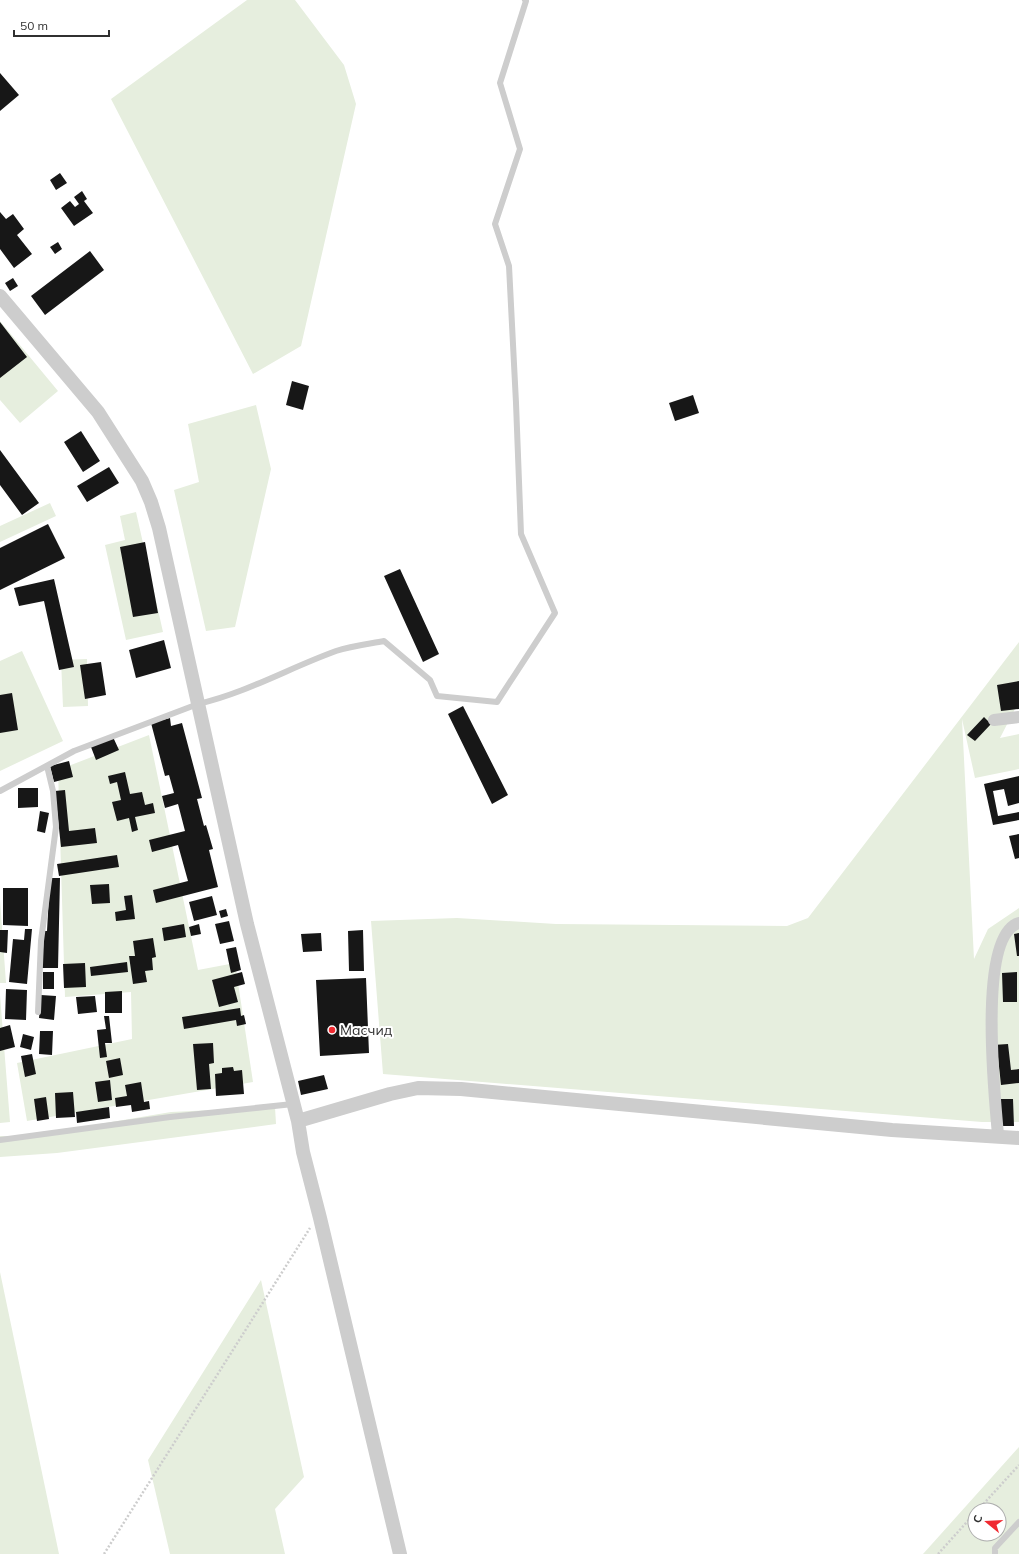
<svg xmlns="http://www.w3.org/2000/svg" width="1019" height="1554" font-family="Mulish,sans-serif">
<style>
.green{fill:#e6eede;fill-rule:evenodd}
.building{fill:#171717}
.lines{fill:none;stroke-linecap:round;stroke-linejoin:round}
.path{stroke:#cdcdcd;stroke-width:2.5;stroke-dasharray:2 2;stroke-linecap:butt}
.service{stroke:#cdcdcd;stroke-width:6}
.minor{stroke:#cdcdcd;stroke-width:12}
.tertiary{stroke:#cdcdcd;stroke-width:14}
.poi-dot{fill:#f02a31;stroke:#fff;stroke-width:1.5}
.labels{text-anchor:middle;stroke-width:4;stroke-linejoin:round;paint-order:stroke}
.poi-label{font-size:14px;fill:#303030;stroke:#fff;text-anchor:start}
</style>
<rect width="100%" height="100%" fill="#fff"/>
<path class="green" d="M247,0H295L344,65L356,104L301,346L253,374L111,99Z
M0,321L58,391L20,423L0,400Z
M256,405L271,469L235,627L206,631L174,490L199,482L188,424Z
M50,503L56,516L0,542V526Z
M136,512L163,632L126,640L105,545L125,540L120,516Z
M1019,642V701L1000,738L1019,734V769L975,778L962,719L974,959L988,929L1019,908V1122H982L383,1074L371,921L457,918L556,924L787,926L808,918Z
M22,651L63,741L0,771V661Z
M87,659L88,706L63,707L61,660Z
M149,735L198,970L235,963L253,1082L27,1121L17,1063L132,1039L131,992L65,997L58,770Z
M0,900L6,983H0Z
M0,995L10,1122L0,1123Z
M275,1107L276,1124L57,1153L0,1157V1136H28L171,1112Z
M0,1272L59,1554H0Z
M261,1280L304,1477L275,1509L285,1554H170L148,1460Z
M1019,1447V1554H923ZM975,1510H999V1534H975Z"/>
<path class="building" d="M0,73L19,95L0,111Z
M60,173L67,183L56,190L50,180Z
M82,191L87,199L84,201L93,213L74,226L61,208L70,201L75,207L79,204L74,197Z
M0,212L6,219L13,214L24,229L17,235L32,254L14,268L0,249Z
M58,242L62,249L55,254L50,247Z
M90,251L104,270L45,315L31,296Z
M13,278L18,286L10,291L5,283Z
M0,322L27,357L0,378Z
M292,381L309,386L303,410L286,405Z
M693,395L699,413L675,421L669,403Z
M81,431L100,461L83,472L64,442Z
M0,450L39,503L22,515L0,485Z
M109,467L119,483L87,502L77,486Z
M48,524L65,558L0,590V548Z
M145,542L158,613L133,617L120,547Z
M400,569L439,654L423,662L384,576Z
M54,579L74,667L59,670L44,601L19,606L14,588Z
M164,640L171,668L136,678L129,650Z
M101,662L106,695L85,699L80,665Z
M1019,681V709L1001,711L997,685Z
M12,693L18,730L0,733V695Z
M463,706L508,795L492,804L448,714Z
M984,717L991,724L975,741L967,735Z
M170,718L171,726L182,723L202,798L197,799L204,826L206,825L213,849L209,850L218,887L156,903L153,890L188,881L178,845L152,852L149,840L185,831L178,804L165,808L162,796L174,793L169,775L165,776L151,723Z
M113,737L119,750L96,760L91,747Z
M69,761L73,777L54,782L50,766Z
M125,772L130,794L142,792L145,805L153,803L155,813L135,817L138,830L132,832L129,818L117,821L112,802L121,800L117,782L110,784L108,776Z
M1019,776V803L1008,806L1004,789L993,791L998,816L1019,812V820L993,825L984,784Z
M18,788H38V807L18,808Z
M65,790L69,831L95,828L97,843L61,847L55,791Z
M40,811L49,813L45,833L37,831Z
M1019,834V858L1015,859L1009,836Z
M117,855L119,867L59,876L57,864Z
M50,878H60L58,968H42L44,931H47Z
M109,884L110,903L92,904L90,885Z
M3,888H28V926L3,925Z
M132,895L135,919L116,921L115,912L126,910L124,896Z
M212,896L217,915L194,921L189,902Z
M226,909L228,916L221,918L219,911Z
M229,921L234,941L220,944L215,924Z
M184,924L186,937L164,941L162,928Z
M199,924L201,934L191,936L189,927Z
M25,929H32L27,984L9,982L13,939L24,940Z
M0,930H8L7,953L0,952Z
M363,930L364,971H349L348,931Z
M321,933L322,951L303,952L301,934Z
M1019,933V956H1017L1014,934Z
M153,938L156,957L152,958L153,970L145,971L147,982L133,984L129,956H135L133,941Z
M236,947L241,970L231,973L226,949Z
M127,962L128,972L91,976L90,967Z
M85,963L86,987L64,988L63,964Z
M43,972H54V989H43Z
M242,972L245,984L234,987L238,1002L219,1007L212,980Z
M1017,972V1002H1003L1002,973Z
M366,978L369,1053L320,1056L316,980Z
M6,989L27,990L26,1020L5,1019Z
M122,991V1013H105V992Z
M41,995L56,996L54,1020L39,1018Z
M95,996L97,1012L78,1014L76,997Z
M240,1008L241,1016L244,1015L246,1024L237,1026L236,1020L184,1029L182,1017Z
M104,1016H109L112,1043H105L107,1057L100,1058L97,1030L106,1029Z
M10,1025L15,1047L0,1051V1028Z
M40,1031H53L52,1055L39,1054Z
M23,1034L34,1037L31,1050L20,1047Z
M213,1043L214,1063L209,1064L211,1089L197,1090L193,1044Z
M1008,1044L1011,1070L1019,1069V1083L1001,1085L998,1057L993,1045Z
M32,1054L36,1074L25,1077L21,1056Z
M120,1058L123,1075L109,1078L106,1061Z
M233,1067L234,1071L242,1070L244,1094L216,1096L215,1074L222,1073V1068Z
M324,1075L328,1089L301,1095L298,1081Z
M110,1080L112,1100L98,1102L95,1082Z
M141,1082L144,1102L149,1101L150,1109L132,1112L131,1105L116,1107L115,1098L127,1096L125,1085Z
M73,1092L75,1117L56,1118L55,1093Z
M46,1097L49,1119L37,1121L34,1099Z
M998,1099H1013L1014,1126H999Z
M109,1107L110,1118L77,1123L76,1112Z"/>
<g class="lines">
<path class="path" d="M978,1510L1019,1465
M104,1554L310,1228
M938,1554L975,1513"/>
<path class="service" d="M0,791L74,751L198,704C246,693 289,668 336,651C351,646 368,644 384,641L430,680L437,696L497,702L555,613L521,534L516,403L509,266L495,224L520,149L500,83L526,1L525,0
M38,1012L41,941L56,827L53,791L47,766
M0,1140L170,1117L293,1104
M995,1554V1548L1019,1522"/>
<path class="minor" d="M994,720L1019,717
M998,1135C995,1099 977,935 1019,923"/>
<path class="tertiary" d="M0,296L98,412L142,481L151,502L159,528L247,924L298,1121L303,1152L320,1218L400,1554
M298,1121L390,1094L418,1088L461,1089L892,1130L1019,1138"/>
</g>
<circle class="poi-dot" cx="332" cy="1030" r="4"/>
<g class="labels">
<g class="poi-label">
<text x="340" y="1035">Масчид</text>
</g>
</g>
<g transform="translate(987 1522) rotate(288)"><circle r="19" fill="#ffffff" stroke="#acacac"/>
<path d="M0-3L7 15L0 10L-7 15Z" fill="#f02a31"/>
<text y="-6" font-size="11" font-weight="bold" text-anchor="middle" fill="#303030">С</text>
</g>
<path d="M14 30v6h95v-6" fill="none" stroke="#303030" stroke-width="2"/>
<text x="20" y="30" font-size="12" fill="#303030" stroke="#ffffff" stroke-width="3" paint-order="stroke">50 m</text>
</svg>
